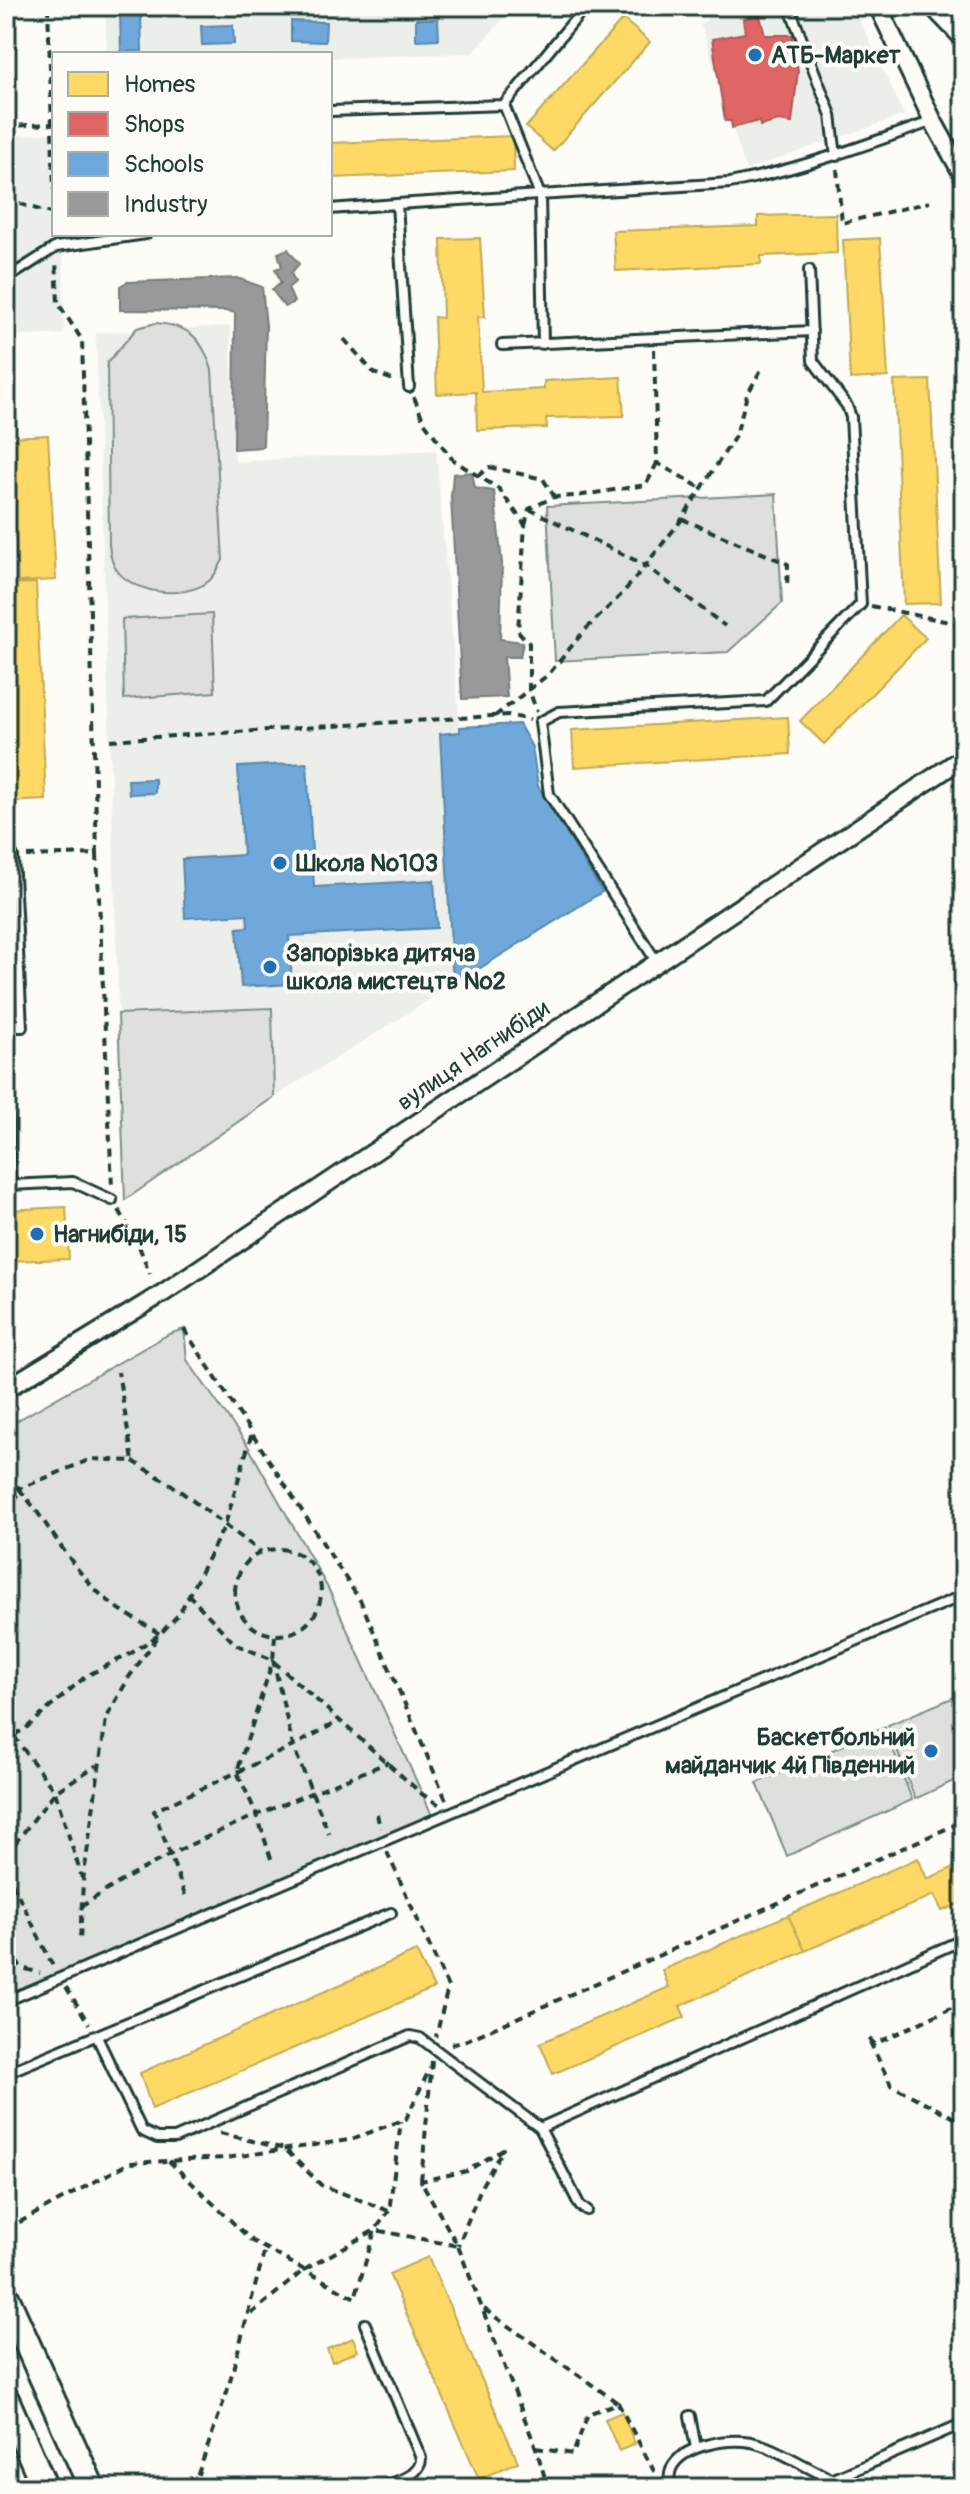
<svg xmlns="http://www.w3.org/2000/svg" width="970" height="2494" font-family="Pangolin,sans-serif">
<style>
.built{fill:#eceee9}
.green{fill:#dde0db;stroke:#7e8e88;stroke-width:2}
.homes{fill:#ffd966;stroke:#bcaa57;stroke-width:2}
.shops{fill:#e06666;stroke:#a65a57;stroke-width:2}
.schools{fill:#6fa8dc;stroke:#5788aa;stroke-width:2}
.industry{fill:#999;stroke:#747d7b;stroke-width:2}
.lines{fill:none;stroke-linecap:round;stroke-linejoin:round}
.lane-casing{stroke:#1f3d34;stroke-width:14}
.street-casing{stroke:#1f3d34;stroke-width:22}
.secondary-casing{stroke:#1f3d34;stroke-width:30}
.primary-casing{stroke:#1f3d34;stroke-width:32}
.path{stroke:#1f3d34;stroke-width:4;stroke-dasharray:8 6;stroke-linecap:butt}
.lane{stroke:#fdfcf7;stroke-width:8}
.street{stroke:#fdfcf7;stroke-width:16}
.secondary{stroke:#fdfcf7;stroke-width:24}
.primary{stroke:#fdfcf7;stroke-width:26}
.poi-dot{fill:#1f6fb2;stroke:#fdfcf7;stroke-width:3}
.labels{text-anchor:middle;stroke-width:8;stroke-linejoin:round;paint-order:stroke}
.poi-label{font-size:24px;font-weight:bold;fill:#1f3d34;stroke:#fdfcf7;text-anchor:start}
.street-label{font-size:24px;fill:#1f3d34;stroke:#fdfcf7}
</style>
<rect width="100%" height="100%" fill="#fdfcf7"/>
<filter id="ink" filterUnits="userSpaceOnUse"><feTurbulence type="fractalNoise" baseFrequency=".0125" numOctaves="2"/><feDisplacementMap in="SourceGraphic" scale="16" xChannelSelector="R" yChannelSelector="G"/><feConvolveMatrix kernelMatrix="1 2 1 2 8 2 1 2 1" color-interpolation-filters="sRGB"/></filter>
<g filter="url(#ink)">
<path class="built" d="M105,6H514L473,53L330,58V54H107Z
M721,6H853L904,115L746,170L701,25Z
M54,133V234H63L64,334L6,337V136Z
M230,326L235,462L436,450L460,732L440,734L453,985L274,1097L125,1200L96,333Z"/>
<path class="green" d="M156,323C190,326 202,338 212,370L223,560C219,567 215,576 209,581C184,601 125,594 113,563C110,557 110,550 109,544L107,363L137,328Z
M776,494L782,603L728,652L555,661L547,506Z
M212,614L215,692L124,699L122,619Z
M272,1008L274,1097L125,1200L118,1014Z
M184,1329L187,1360L248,1446L329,1590L432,1815L6,1999V1427L169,1334Z
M964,1693V1776L915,1799L888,1725Z
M885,1727L912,1800L787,1856L757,1783Z"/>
<path class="homes" d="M623,19L650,42L553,151L526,127Z
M513,136L514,171L330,178V143Z
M836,214L837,253L761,256V264L616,271L613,231L758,226V216Z
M480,238L485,317H478L482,392L544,389V381L621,377L624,416L546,418L547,428L477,430L476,392L437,394L434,317L443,318L441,239Z
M880,238L888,377L850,379L843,240Z
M930,380L941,603L904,604L894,381Z
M6,395H11L13,428L6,429Z
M48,435L56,580L18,582L11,437Z
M36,583L46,800L6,802V584Z
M901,615L926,638L824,744L800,721Z
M788,717L790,754L574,767L572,730Z
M516,773L533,896L482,893L475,807L468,801V779Z
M66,1207L69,1259L6,1261V1210Z
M918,1858L927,1879L964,1863V1902L942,1911L934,1895L805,1951L788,1915Z
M788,1915L805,1951L680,2006L685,2017L553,2074L540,2043L669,1987L662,1970Z
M416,1951L434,1988L152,2109L140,2073Z
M428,2257L518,2462L479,2479L389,2274Z
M353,2338L358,2351L332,2362L327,2349Z
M622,2412L635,2444L619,2451L605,2419Z
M479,2479L483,2488H458Z"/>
<path class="shops" d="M759,12L765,35H792L798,71L792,123L779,121L760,126L759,121L732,128L731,121H725L712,39L745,33L743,19L752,17L751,14Z"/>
<path class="schools" d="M141,13L142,51L121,52L120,14Z
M416,19H438L439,39L416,40Z
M291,21L326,22L325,42L291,41Z
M233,25L234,44L202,45L201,26Z
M519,724L532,747L538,786L602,892L453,985L440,734L460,732V727Z
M307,763L314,887L434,880L437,928L289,936L292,984L241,987L237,928L248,927L247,914L185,918L182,859L243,855L238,767Z
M155,779V793L129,794L128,780Z"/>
<path class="industry" d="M288,249L299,264L291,273L295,282L288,288L294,302L285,307L272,290L281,283L275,269L282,267L278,253Z
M237,278L262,287L266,326L263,447L234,449L235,313L229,311L120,310V286L127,282Z
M472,472L475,488L494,491L502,563L500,639L523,642L520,657H504L507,697L462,699L451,497L453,474Z"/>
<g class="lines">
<g class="lane-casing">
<path id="lane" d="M789,6L831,115L836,156
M504,105L586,6
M330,111L504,105L540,195L543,344
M330,209L397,204
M6,279L56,247L146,234
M502,345L812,331
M409,387L397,204L730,183C800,169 866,145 933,121
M6,843L13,856L22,1027H6
M656,961L549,794L540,722L559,712L766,701L861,604L851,417L847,406L813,361L809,270
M6,1050L10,1185L73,1182L112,1200
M6,2001L964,1595
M97,2037L142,2131L157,2138H175L410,2036L420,2038L540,2128L964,1939
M6,2073L391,1913
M540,2128L580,2206L587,2210
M365,2324L421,2458C422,2476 394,2482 380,2488
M690,2416L696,2448
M669,2488C669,2482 669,2475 671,2469C682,2445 727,2438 751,2442C775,2447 807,2468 831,2479
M813,2488L964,2423"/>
</g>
<g class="street-casing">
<path id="street" d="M878,6L933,121L964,177
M6,1389L163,1293L964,757"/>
</g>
<g class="secondary-casing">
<path id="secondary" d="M6,2297L92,2488
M6,2399L45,2488"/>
</g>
<g class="primary-casing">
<path id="primary" d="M939,6L964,32"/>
</g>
<path class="path" d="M48,6L54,190
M6,126L52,124
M837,169L842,223L930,202
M6,200L54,214
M344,339L374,373L396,381
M654,349L657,463L701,488
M414,397L424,422L453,460L499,489L525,525L518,631L529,643V690L537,712
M478,476L489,467L543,479L554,496
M529,509L645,565L725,626
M682,519L788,564L787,588
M525,525L529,509L554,497L576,496L646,485L657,463
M871,606L964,625
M495,716L549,674L584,631L623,593L680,522L736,435L747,395L761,370
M110,740L508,715L530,720
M97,854L112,1187
M27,856L97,854L82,340L58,303L56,260
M119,1210L137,1241L150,1274
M184,1329L361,1602L447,1802
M6,1460L19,1489L91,1459L133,1461L118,1372
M133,1461L172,1485L261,1552
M6,1487L19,1489
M6,1529L19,1489C48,1522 67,1562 98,1592C116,1609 139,1621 160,1634L129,1677L106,1719L83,1881L80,1941
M235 1592a43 43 0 1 1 86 0a43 43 0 1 1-86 0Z
M188,1594L235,1644L273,1660L275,1636
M274,1662L422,1794L440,1805
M6,1695L13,1735L55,1792L82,1878
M6,1746L13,1735L24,1730L86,1676L130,1654L160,1634L179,1614L225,1525L252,1433
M377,1814L380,1828
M387,1852L448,1987L436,2037
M6,1855L55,1792L97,1765
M271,1859L257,1815L237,1772L273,1660L293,1746L329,1834
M6,1870L54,1968
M185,1895L154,1811L293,1746L341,1720
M81,1907C174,1843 285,1804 389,1762
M6,1950L22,1968L40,1973
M66,1987L89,2024
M964,2002L875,2044L868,2038L891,2085L964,2123
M451,2044L467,2040L964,1821
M432,2061L421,2181L458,2246L536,2448L548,2488
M220,2133L285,2149L321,2185L389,2211L401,2121
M169,2161L252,2241L355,2298L375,2230L458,2246
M422,2183L421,2181L467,2171L503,2149L482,2185L458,2246
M7,2229L129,2163L226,2158L349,2140L406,2119L430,2068
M484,2309L618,2403
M251,2314L304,2270L375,2230L389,2211
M536,2448L573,2454L588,2414L618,2403L655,2473
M193,2488L227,2392L265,2249"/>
<use href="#lane" class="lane"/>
<use href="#street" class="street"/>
<use href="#secondary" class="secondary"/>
<use href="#primary" class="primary"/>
</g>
</g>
<g class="poi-dot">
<circle cx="755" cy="55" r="8"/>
<circle cx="280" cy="863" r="8"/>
<circle cx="270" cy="967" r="8"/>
<circle cx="37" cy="1234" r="8"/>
<circle cx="931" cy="1751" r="8"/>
</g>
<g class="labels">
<g class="poi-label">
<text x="771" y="63">АТБ-Маркет</text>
<text x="296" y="871">Школа №103</text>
<text x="286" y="961">Запорізька дитяча<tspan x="286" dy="28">школа мистецтв №2</tspan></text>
<text x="53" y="1242">Нагнибіди, 15</text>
<text x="915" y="1745" text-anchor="end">Баскетбольний<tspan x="915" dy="28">майданчик 4й Південний</tspan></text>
</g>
<g class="street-label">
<text transform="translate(473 1055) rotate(-34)" y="8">вулиця Нагнибіди</text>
</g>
</g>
<rect width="970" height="2494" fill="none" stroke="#fdfcf7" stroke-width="32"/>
<rect x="16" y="16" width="938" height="2462" fill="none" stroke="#1f3d34" stroke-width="3" filter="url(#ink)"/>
<rect x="52" y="52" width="280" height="184" fill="#fdfcf7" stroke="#a4b0a9" stroke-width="2"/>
<rect x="68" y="72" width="40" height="24" fill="#ffd966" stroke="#a4b0a9" stroke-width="2"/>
<text x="124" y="92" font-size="24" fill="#1f3d34">Homes</text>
<rect x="68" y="112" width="40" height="24" fill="#e06666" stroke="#a4b0a9" stroke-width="2"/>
<text x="124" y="132" font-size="24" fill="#1f3d34">Shops</text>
<rect x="68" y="152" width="40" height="24" fill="#6fa8dc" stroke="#a4b0a9" stroke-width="2"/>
<text x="124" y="172" font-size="24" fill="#1f3d34">Schools</text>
<rect x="68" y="192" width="40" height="24" fill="#999999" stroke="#a4b0a9" stroke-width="2"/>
<text x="124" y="212" font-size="24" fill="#1f3d34">Industry</text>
</svg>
